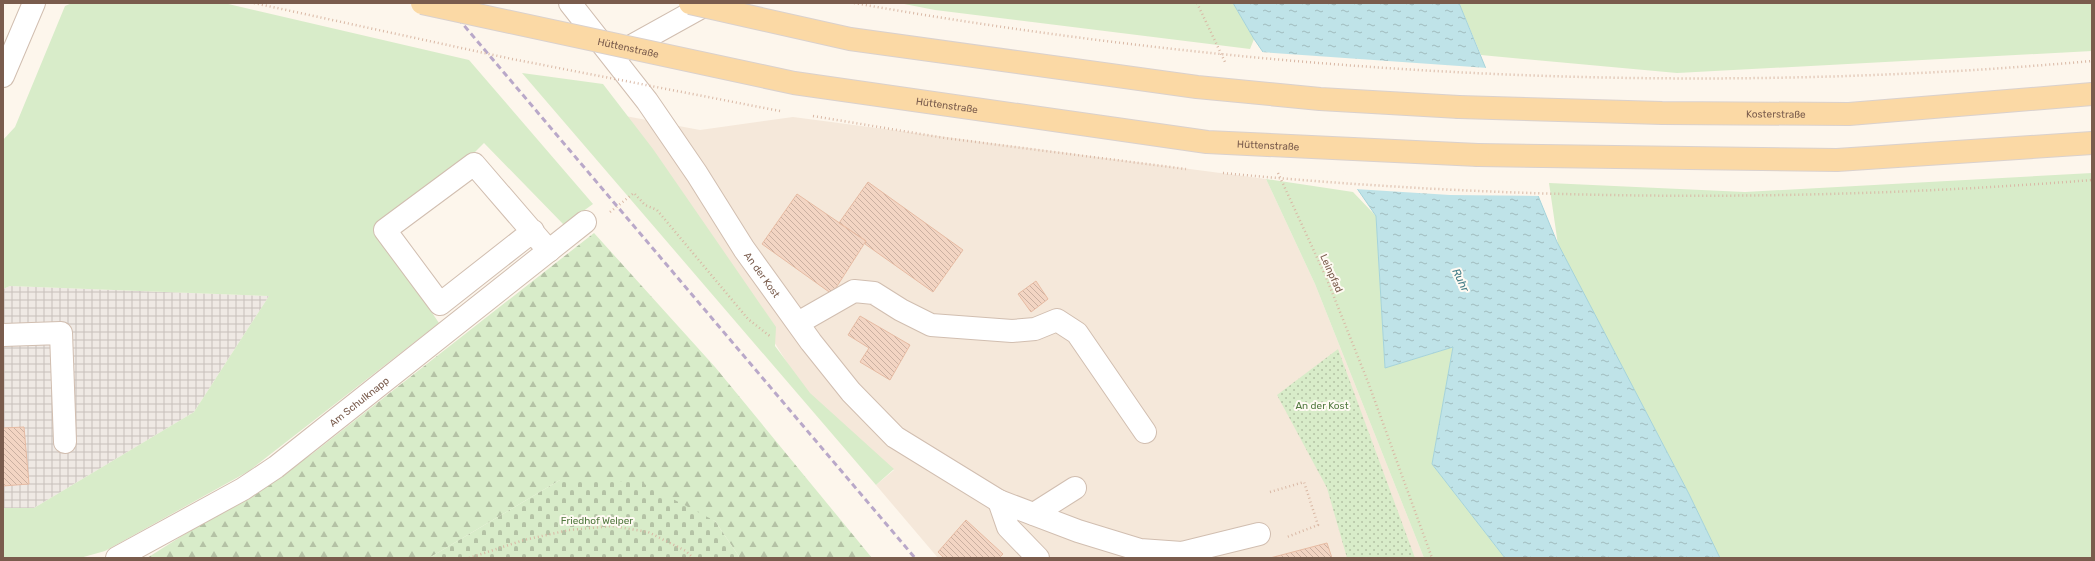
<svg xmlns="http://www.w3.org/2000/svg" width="2095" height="561" font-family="Rubik,sans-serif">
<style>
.residential{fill:#f5e8da}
.industrial{fill:url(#industrial-grid)}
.grass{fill:#d8ecc9}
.forest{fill:url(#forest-firs)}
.cemetery{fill:url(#cemetery-stones)}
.park{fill:url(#park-dots)}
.water{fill:url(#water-ripples);stroke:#a5d3da}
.pier{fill:#fdf6ec}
.building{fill:url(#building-back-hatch);stroke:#e6bba3}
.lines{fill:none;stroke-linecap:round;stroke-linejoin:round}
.minor-casing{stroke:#d1beb0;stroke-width:24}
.major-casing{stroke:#dad1cd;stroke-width:24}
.path{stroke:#d9b8a5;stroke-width:2.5;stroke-dasharray:1 3;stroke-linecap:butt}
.minor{stroke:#fff;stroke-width:22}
.major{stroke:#fbd9a5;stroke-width:22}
.rail{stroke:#b9a8c9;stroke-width:3;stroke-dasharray:6 4;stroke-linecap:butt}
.major-bridge-casing{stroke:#dad1cd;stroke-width:24;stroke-linecap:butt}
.path-bridge{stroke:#d9b8a5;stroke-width:2.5;stroke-dasharray:1 3;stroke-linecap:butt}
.major-bridge{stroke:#fbd9a5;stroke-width:22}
.labels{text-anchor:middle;stroke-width:4;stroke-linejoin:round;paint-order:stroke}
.street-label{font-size:10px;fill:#7a5c4d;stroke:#fffaf3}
.park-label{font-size:10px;fill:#537a41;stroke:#fffaf3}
.water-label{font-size:11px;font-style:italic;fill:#437c86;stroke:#fffaf3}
</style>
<defs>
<pattern id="industrial-grid" width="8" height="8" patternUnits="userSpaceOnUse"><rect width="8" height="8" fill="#efe9e4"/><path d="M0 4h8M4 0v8" fill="none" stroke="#c7c0bb"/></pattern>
<pattern id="forest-firs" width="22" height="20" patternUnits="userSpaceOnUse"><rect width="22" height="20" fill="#d8ecc9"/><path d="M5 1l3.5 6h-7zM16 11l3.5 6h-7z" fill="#b4c2a5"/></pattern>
<pattern id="cemetery-stones" width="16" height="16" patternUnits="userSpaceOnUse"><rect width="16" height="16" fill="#d8ecc9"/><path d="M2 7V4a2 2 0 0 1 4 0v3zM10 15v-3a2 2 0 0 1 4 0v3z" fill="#b4c2a5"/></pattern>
<pattern id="park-dots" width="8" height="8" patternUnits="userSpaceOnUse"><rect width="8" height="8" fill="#d8ecc9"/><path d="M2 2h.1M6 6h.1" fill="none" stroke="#b4c2a5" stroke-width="1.8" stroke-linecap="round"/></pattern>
<pattern id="water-ripples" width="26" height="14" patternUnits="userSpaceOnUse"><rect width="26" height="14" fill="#bfe3e8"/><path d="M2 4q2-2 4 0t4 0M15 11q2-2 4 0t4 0" fill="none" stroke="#a0bbbe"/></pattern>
<pattern id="building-back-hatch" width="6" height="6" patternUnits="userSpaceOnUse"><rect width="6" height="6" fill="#f3d5c3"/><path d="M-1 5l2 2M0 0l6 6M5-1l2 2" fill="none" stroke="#cab0a1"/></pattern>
</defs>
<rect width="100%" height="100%" fill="#fdf6ec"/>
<path class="residential" d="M620,115L700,130L793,117L1266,179L1315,284L1424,558H938L876,485L894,470L819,414L710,239Z"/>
<path class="industrial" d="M10,286L269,296L194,412L34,508H3V289Z"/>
<path class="grass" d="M72,3H224L469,60L593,204L564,225L484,143L461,166L380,236L439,323L249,471L105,551L80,558H3V508H34L194,412L269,296L10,286L3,289V140L15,127L65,6Z
M899,3H1233L1254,39L1250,49L935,10Z
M1459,3H2092V51L1677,73L1481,55Z
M522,73L603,84L653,149L776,327L775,346L810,393L894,469L876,485Z
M2092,173V558H1720L1689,494L1558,245L1549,183L1745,192Z
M1266,179L1353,192L1376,216L1385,368L1453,347L1432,464L1505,558H1424L1315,284Z"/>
<path class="forest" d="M594,233L715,367L872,558H740L715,521L560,480L429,558H147L312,454Z"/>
<path class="cemetery" d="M560,480L640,482L715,521L740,558H429Z"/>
<path class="park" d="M1338,349L1415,558H1347L1327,488L1277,395Z"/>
<path class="water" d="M1233,3H1459L1557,242L1689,494L1720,558H1505L1432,464L1453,347L1385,368L1376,216L1254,39Z"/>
<path class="pier" d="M1261,52L1488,68L1541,196L1450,195L1355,189Z"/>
<path class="building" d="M868,182L963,250L933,292L865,244L866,241L839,223Z
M797,194L866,241L832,294L762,244Z
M1036,281L1048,299L1031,312L1018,294Z
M860,316L910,345L890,380L860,362L869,348L848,335Z
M24,427L29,484L3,486V428Z
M966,520L1003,554L999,558H944L938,552Z
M1327,543L1332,558H1270Z"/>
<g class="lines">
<g class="minor-casing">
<g id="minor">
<path id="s1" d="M570,3L647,101L697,174L744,249L811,342L851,392L895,437L999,501L1078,531L1140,550L1182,553L1259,534"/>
<path d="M617,54L709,3"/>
<path d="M3,76L34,3"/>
<path d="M533,231L440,304L385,230L474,164L549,251"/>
<path d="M798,323L854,291L874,293L901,310L931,325L1012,331L1035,329L1057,320L1077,333L1145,432"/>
<path d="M3,335L61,333L65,442"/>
<path d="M999,501L1008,527L1038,558"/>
<path d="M1034,514L1075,488"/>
<path id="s2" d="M117,558L243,489L276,467L585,222"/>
</g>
</g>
<g class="major-casing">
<g id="major">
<path id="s3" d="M1459,107L1662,113L1849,114L2092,94"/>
<path d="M1478,155L1837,160L2092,143"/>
</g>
</g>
<path class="path" d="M1197,3L1225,62
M1278,173L1326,277L1368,382L1432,558
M610,212L634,193L645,205L657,210L748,319L771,337
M1270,492L1304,482L1318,525L1287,537
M469,558L524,540L569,530L612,526L648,532L686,551L693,558"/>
<use href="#minor" class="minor"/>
<use href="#major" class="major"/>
<path class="rail" d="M445,3L915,558"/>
<g class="major-bridge-casing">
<g id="major-bridge">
<path id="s4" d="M422,3L794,83L1207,142L1478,155"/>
<path d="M690,3L850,39L1197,87L1320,99L1459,107"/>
</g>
</g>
<path class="path-bridge" d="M254,3L512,59L780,111
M854,3C1262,75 1679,98 2092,61
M813,116L945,138L1186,169
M1223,173C1512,201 1803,203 2092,180"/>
<use href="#major-bridge" class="major-bridge"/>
</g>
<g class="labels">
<g class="street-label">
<text dy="4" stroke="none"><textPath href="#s4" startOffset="211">Hüttenstraße</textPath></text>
<text dy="4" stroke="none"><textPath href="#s4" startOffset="535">Hüttenstraße</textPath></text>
<text dy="4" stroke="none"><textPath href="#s3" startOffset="317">Kosterstraße</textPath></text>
<text dy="4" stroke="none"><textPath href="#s4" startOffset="859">Hüttenstraße</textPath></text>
<text transform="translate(1332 273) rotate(66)" y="4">Leinpfad</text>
<text dy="4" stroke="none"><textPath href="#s1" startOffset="333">An der Kost</textPath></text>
<text dy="4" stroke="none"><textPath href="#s2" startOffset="289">Am Schulknapp</textPath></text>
</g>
<g class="park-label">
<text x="1322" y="409">An der Kost</text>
<text x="597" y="524">Friedhof Welper</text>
</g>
<g class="water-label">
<text transform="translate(1461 280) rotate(64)" y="4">Ruhr</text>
</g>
</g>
<rect width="2095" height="561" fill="none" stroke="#7a5c4d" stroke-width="8"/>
</svg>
